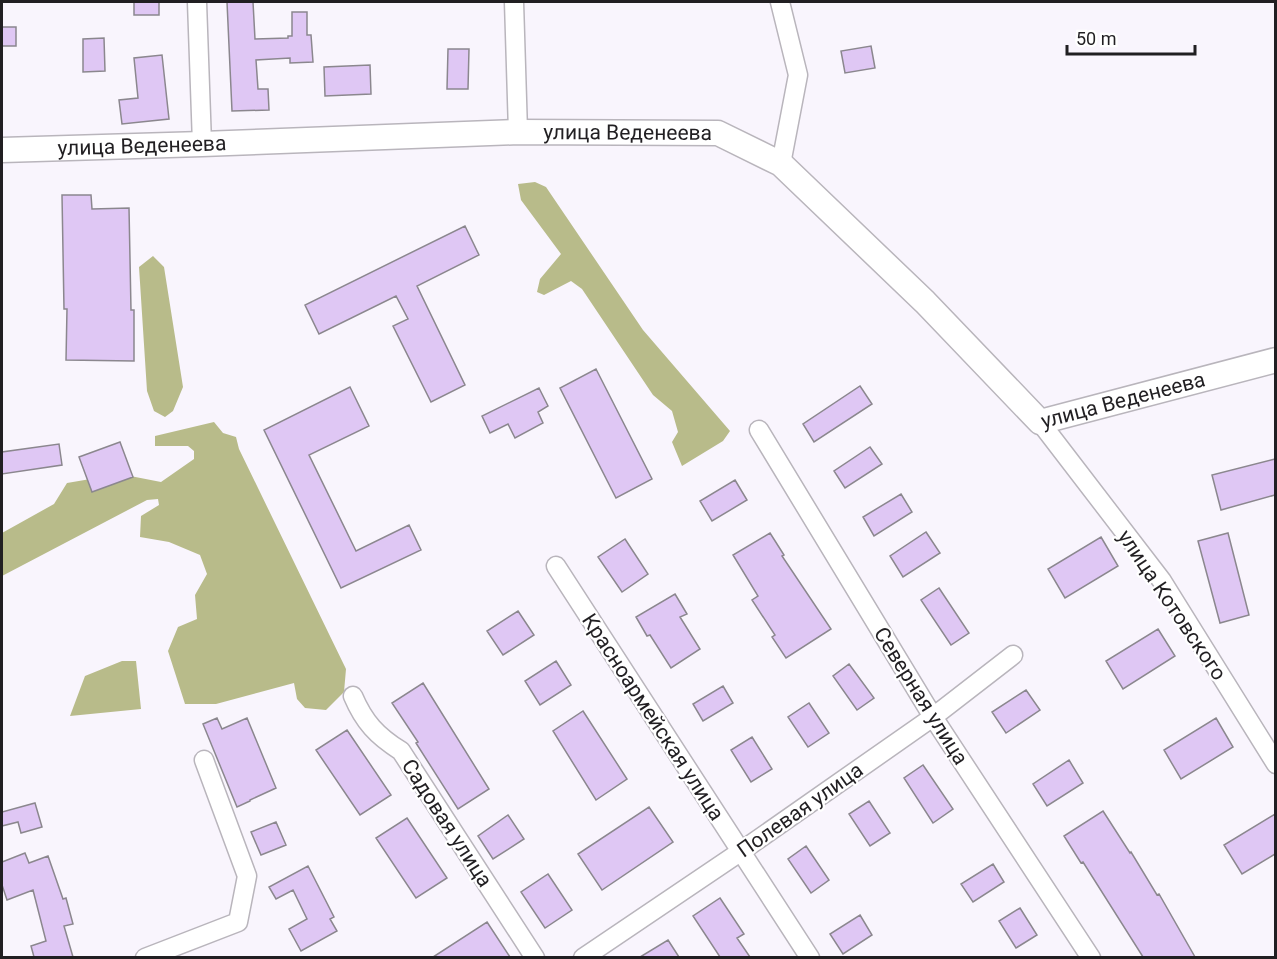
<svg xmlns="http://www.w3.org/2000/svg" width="1277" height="959" font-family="Roboto,sans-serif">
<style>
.forest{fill:#b8bb8a}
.building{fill:#dfc7f4;stroke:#8b878e;stroke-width:1.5}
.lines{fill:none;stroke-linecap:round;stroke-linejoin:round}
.minor-casing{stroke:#b9b5bc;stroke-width:21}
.secondary-casing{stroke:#b9b5bc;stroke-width:27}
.minor{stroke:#fff;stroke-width:18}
.secondary{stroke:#fff;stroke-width:24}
.labels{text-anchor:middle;stroke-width:4.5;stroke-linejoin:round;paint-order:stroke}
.street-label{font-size:21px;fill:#211f22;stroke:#fff}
</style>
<rect width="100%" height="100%" fill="#f9f5fd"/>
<path class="forest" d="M535,182L546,187L643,330L730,431L723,441L682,466L672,442L678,432L672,411L653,395L582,289L571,281L544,295L537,292L540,279L561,254L521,200L518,184Z
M153,256L164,267L183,387L173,411L165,417L154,411L147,391L139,267Z
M214,422L223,433L236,437L239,449L346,669L344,692L326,710L305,708L297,699L294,683L216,704H185L168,651L178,627L197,619L195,595L207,574L200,555L169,542L140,537L141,516L159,505L158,499L147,500L2,576V533L54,504L67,483L120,474L161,482L194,459V451L188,446H155V436Z
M122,661H136L141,709L70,716L85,676Z"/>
<path class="building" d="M134,2H159V15H134Z
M227,2H253L255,39L288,38V36H292V12H307V35H311L313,62L290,63V58L256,60L258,89H268L269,110L232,111Z
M2,27H16V46H2Z
M104,38L105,71L83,72V39Z
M871,46L875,68L845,73L841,51Z
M448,49H469L468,89H447Z
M162,55L169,119L122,124L119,100L138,98L134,58Z
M370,65L371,94L325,96L324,67Z
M62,195H91L92,209L129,208L131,310H134V361L66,360L67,309H64Z
M465,226L479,255L417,286L465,385L431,402L393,326L408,319L396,296L319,334L305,305Z
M596,369L652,479L616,498L560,388Z
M860,386L872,404L814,442L803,424Z
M350,387L369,426L309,455L356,551L409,525L421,550L341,588L264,430Z
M539,388L548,406L538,412L543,423L515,438L508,424L490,433L482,416Z
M120,442L133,477L92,492L79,457Z
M59,444L62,465L2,474V452Z
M870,447L882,464L845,488L834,471Z
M1275,459V495L1221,510L1212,475Z
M735,480L747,500L712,521L700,501Z
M901,494L912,512L874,536L863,517Z
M926,532L940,553L903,577L890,556Z
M770,533L784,555L782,556L831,629L786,658L772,637L775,635L752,600L758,596L733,555Z
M1228,533L1249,615L1220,623L1198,541Z
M1101,537L1118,566L1065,598L1048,569Z
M625,539L648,574L622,592L598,557Z
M939,588L969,633L951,645L921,600Z
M675,594L687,614L680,617L700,649L671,668L650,635L647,636L636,617Z
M518,611L534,635L503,655L487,631Z
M1158,629L1175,656L1123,689L1106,661Z
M556,661L571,685L540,705L525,681Z
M849,664L874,698L857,710L833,676Z
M423,683L489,789L458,809L416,743L418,742L392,703Z
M723,686L733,703L703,721L693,704Z
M1026,690L1040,710L1006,733L992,712Z
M809,703L829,733L808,747L788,717Z
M583,711L627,779L596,800L553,731Z
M217,718L222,729L247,718L276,788L250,800V801L237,807L203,724Z
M1216,718L1233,747L1181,779L1164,750Z
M347,730L391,795L360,815L316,750Z
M752,737L772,769L751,782L731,750Z
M1069,760L1083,783L1047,806L1033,784Z
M923,765L953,809L933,823L904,778Z
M869,801L890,833L870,846L849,814Z
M35,803L42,827L21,833L18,822L2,826V812Z
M649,807L673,842L602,890L578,854Z
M1103,811L1130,853L1131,852L1157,895L1159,894L1195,957H1143L1083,862L1081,863L1064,836Z
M1275,814V854L1242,874L1224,845Z
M508,815L524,839L493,859L478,836Z
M407,818L447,878L416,898L376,838Z
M276,822L286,845L261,855L251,832Z
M806,846L829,880L811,893L788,859Z
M25,853L29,863L48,856L63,899L66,898L73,924L64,926L73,957H34L31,946L46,941L33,890L7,900L2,885V862Z
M993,864L1004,882L973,902L961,884Z
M308,866L334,917L330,919L337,931L301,951L289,929L307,919L293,890L276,899L269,887Z
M548,874L572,910L545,928L521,892Z
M720,898L744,934L737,938L750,957H720L693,916Z
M1020,908L1037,935L1016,948L999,921Z
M860,915L872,935L843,954L830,934Z
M487,922L510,957H433Z
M668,940L679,957H640Z"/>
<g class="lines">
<g class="minor-casing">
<path id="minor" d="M197,2L202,144
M514,2L518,132
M780,2L798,75L781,164
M1040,422L1162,581L1276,764
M759,430L933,717L1091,958
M556,566L810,958
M353,696C364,722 377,736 401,751L535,958
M145,958L238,922L247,876L204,760
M583,958L740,852L933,717L1013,655"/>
</g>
<g class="secondary-casing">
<g id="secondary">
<path id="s1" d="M2,150L202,144L518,132L718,133L781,164L925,302L1040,422L1276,360"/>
</g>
</g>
<use href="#minor" class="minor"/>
<use href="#secondary" class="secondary"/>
</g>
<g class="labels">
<g class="street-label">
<text dy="7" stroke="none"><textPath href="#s1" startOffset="626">улица Веденеева</textPath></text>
<text dy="7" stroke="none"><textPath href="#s1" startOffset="140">улица Веденеева</textPath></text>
<text dy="7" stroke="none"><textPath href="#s1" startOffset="1238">улица Веденеева</textPath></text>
<text transform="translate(1172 605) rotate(56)" y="7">улица Котовского</text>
<text transform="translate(921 696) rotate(58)" y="7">Северная улица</text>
<text transform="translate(653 717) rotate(57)" y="7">Красноармейская улица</text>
<text transform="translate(800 810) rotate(-35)" y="7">Полевая улица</text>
<text transform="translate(447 823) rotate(57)" y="7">Садовая улица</text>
</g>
</g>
<rect width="1277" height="959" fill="none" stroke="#211f22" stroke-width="6"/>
<path d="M1067 45v9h128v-9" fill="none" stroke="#211f22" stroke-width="3"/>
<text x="1076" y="45" font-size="18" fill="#211f22" stroke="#ffffff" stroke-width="4.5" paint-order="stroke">50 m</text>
</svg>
